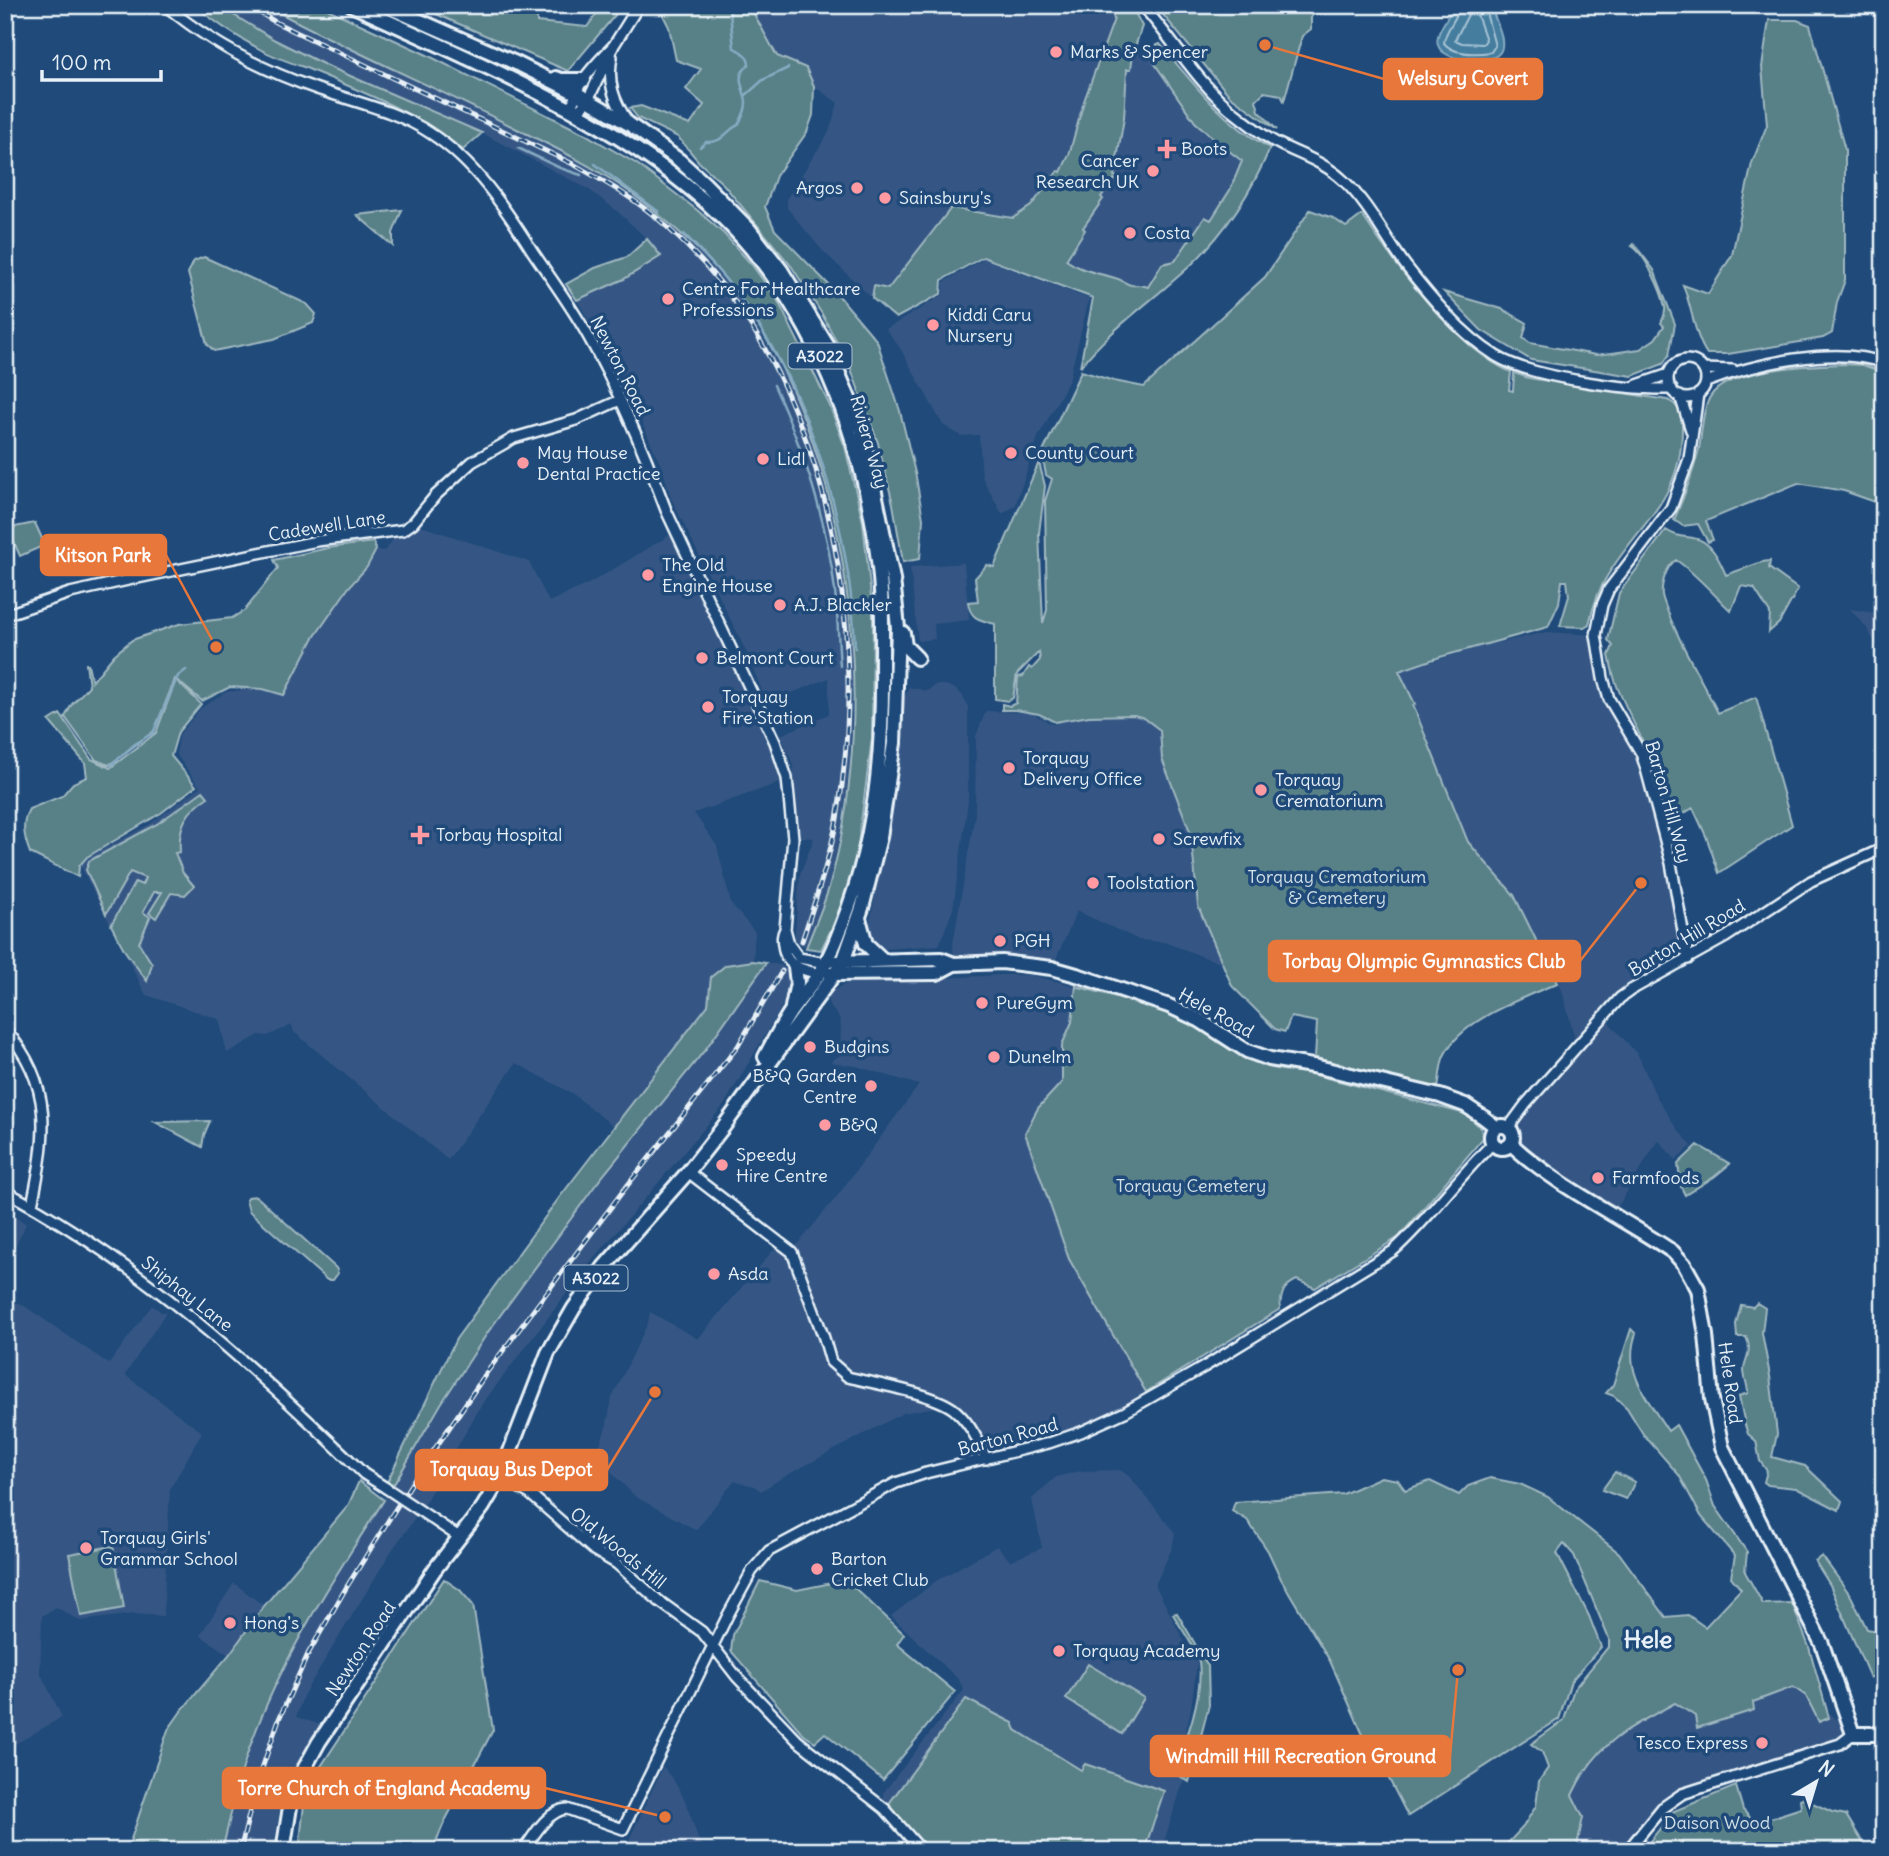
<svg xmlns="http://www.w3.org/2000/svg" width="1889" height="1856" font-family="Delius,sans-serif">
<style>
.built{fill:#365784}
.green{fill:#588087;stroke:#a0b8c0;stroke-width:2}
.water{fill:#457d9f;stroke:#86abc3;stroke-width:2}
.lines{fill:none;stroke-linecap:round;stroke-linejoin:round}
.shore{stroke:#a7c3d4;stroke-width:2}
.stream{stroke:#86abc3;stroke-width:2.5}
.minor-casing{stroke:#e8f1f8;stroke-width:14}
.major-casing{stroke:#e8f1f8;stroke-width:18}
.minor{stroke:#1f4a7a;stroke-width:9}
.major{stroke:#1f4a7a;stroke-width:12}
.rail-casing{stroke:#e8f1f8;stroke-width:5}
.rail{stroke:#1f4a7a;stroke-width:2.5;stroke-dasharray:8;stroke-linecap:butt}
.minor-bridge-casing{stroke:#e8f1f8;stroke-width:14;stroke-linecap:butt}
.minor-bridge{stroke:#1f4a7a;stroke-width:9}
.poi-dot{fill:#ff9aa2;stroke:#1f4a7a;stroke-width:2.5}
.labels{text-anchor:middle;stroke-width:7;stroke-linejoin:round;paint-order:stroke}
.shield{fill:#1f4a7a;stroke:#acbfd2;stroke-width:2}
.shield-label{font-size:16px;font-weight:bold;fill:#e8f1f8}
.poi-label{font-size:18px;fill:#e8f1f8;stroke:#1f4a7a;text-anchor:start}
.street-label{font-size:18px;fill:#e8f1f8;stroke:#1f4a7a}
.park-label{font-size:18px;fill:#d2e0e7;stroke:#1f4a7a}
.district-label{font-size:24px;font-weight:bold;fill:#e8f1f8;stroke:#1f4a7a}
.leader{fill:none;stroke:#e8773b;stroke-width:2.5}
.callout-dot{fill:#e8773b;stroke:#1f4a7a;stroke-width:2.5}
.callout{fill:#e8773b;stroke:#e8773b;stroke-width:2.5}
.callout-label{font-size:19px;text-anchor:middle;font-weight:bold;fill:#fff}
</style>
<rect width="100%" height="100%" fill="#1f4a7a"/>
<filter id="ink" filterUnits="userSpaceOnUse"><feTurbulence type="fractalNoise" baseFrequency=".0143" numOctaves="2"/><feDisplacementMap in="SourceGraphic" scale="14" xChannelSelector="R" yChannelSelector="G"/><feConvolveMatrix kernelMatrix="1 2 1 2 8 2 1 2 1" color-interpolation-filters="sRGB"/></filter>
<g filter="url(#ink)">
<path class="built" d="M216,5H265L313,32L478,109L595,169L684,235L730,286L747,309L792,389L817,456L837,538L849,607L853,660L849,784L830,886L806,948L795,940V932L800,874L814,838L800,837L793,765L781,735L829,714V678L767,703L745,649L671,498L663,470L620,373L577,300L624,279L661,256L647,239L616,210L588,189L482,133L325,65L260,33Z
M749,5H1110L1114,19L1083,101L1069,155L1061,173L1031,206L1013,218L951,208L888,290L874,287L872,298L822,250L787,208V198L829,132L838,103L814,86L806,68L777,56Z
M1134,48L1148,54L1156,62L1195,122L1227,151L1242,161L1230,190L1211,220L1206,217L1175,261L1162,264L1148,287L1141,283L1130,285L1118,278L1101,276L1075,267L1066,260L1084,231L1082,229L1103,200L1100,198L1114,179L1118,182L1114,177L1124,118L1127,69H1131Z
M984,259L1089,299L1069,380L1038,437L1015,506L1002,514L982,477L979,435L961,436L943,425L900,348L886,329L943,295L944,282Z
M418,525L529,562L549,602L592,582L670,535L767,737L782,782L694,813L717,846L731,904L755,932L753,961L726,965L711,977L709,1005L614,1127L573,1094L516,1063L448,1160L294,1032L292,1025L267,1036L259,1035L227,1053L219,1019L146,995L81,867L89,857L150,824L200,787L176,754L180,734L201,708L226,692L244,690L349,587L367,567L376,550L385,551L394,538L404,537L413,532Z
M964,563L969,620L934,624L935,639L918,641L910,567Z
M1850,609L1876,613L1884,609V659L1866,627Z
M1546,632L1596,635L1603,678L1646,769L1688,959L1631,990L1604,1017L1638,1055L1656,1096L1678,1130L1692,1146L1676,1160L1658,1140L1613,1215L1511,1144L1513,1134L1509,1127L1577,1047L1562,990L1514,895L1468,842L1401,671L1484,646Z
M935,685H946L955,689L963,696L968,707V801L953,909L939,945L882,949L875,946L870,939V923L897,781L902,704L909,687L927,691Z
M986,711L1032,713L1052,724L1089,716L1134,715L1144,718L1160,730L1176,795L1191,834L1198,906L1223,964L1164,942L1139,940L1077,911L1052,968L954,964L953,944L975,814L976,736Z
M766,963L781,965L792,976L789,994L724,1105L586,1268L482,1404L417,1516L392,1550L304,1694L296,1717L321,1725L287,1784L279,1813L273,1851H222L254,1733L291,1652L345,1560L488,1332L597,1183L705,1050Z
M1001,975H1029L1076,986L1072,1022L1062,1045V1082L1038,1108L1053,1211L1069,1259L1146,1391L1167,1389L1081,1432L986,1459L951,1404L903,1413L780,1479L761,1491L754,1486L734,1481L696,1530L636,1497L613,1474L598,1451L607,1424L612,1398L648,1323L650,1312L698,1339L781,1241L792,1251L835,1199L919,1085L856,1066L830,1062L840,1055L841,1029L840,1019L829,1005L828,998L833,991L847,983Z
M15,1216L26,1224L14,1249L9,1269L8,1303H20L109,1364L152,1305L161,1312H166L125,1375L202,1432L170,1489L163,1616L133,1614L80,1621L56,1607L42,1616L40,1672L62,1717L5,1750V1237Z
M1120,1470L1131,1478L1175,1533L1172,1548L1155,1585L1184,1641L1197,1661L1191,1709L1184,1739L1186,1773L1161,1851H927L885,1809L883,1793L964,1690L959,1680L891,1616L936,1581L997,1546L1010,1561L1042,1548L1032,1499L1056,1477L1081,1471Z
M234,1583L264,1606L229,1655L200,1635Z
M1770,1660L1853,1734L1844,1742L1670,1801L1627,1851H1495L1524,1835L1612,1736L1676,1698Z
M663,1767L673,1779L685,1800L699,1841L707,1851H624Z"/>
<path class="green" d="M194,5H217L275,40L325,65L482,133L463,150C417,112 360,91 306,68C289,62 271,56 256,47C234,35 213,21 194,5Z
M265,5H319L425,54L583,133L637,164L697,210L724,234L752,265L777,299L829,404L845,447L863,522L873,616L872,738L856,860L842,907L821,950L806,948C814,927 824,905 830,884C881,701 850,438 731,286C703,250 667,220 631,193C595,167 556,148 517,129C433,86 347,50 265,5Z
M415,5H537V22L587,27L603,5H618L616,14L568,71Z
M665,5H749L777,56L806,68L814,86L813,115L807,132L776,176L765,207L775,230L834,290L877,341L900,411L916,477L923,519L920,559L903,562L893,504L878,443L851,369L822,314L792,267L724,185L699,162L678,137L638,118L630,108L641,106L690,125L704,105L686,89L701,69L676,60L669,27L661,11Z
M1110,5H1131L1142,26L1133,53L1131,69H1127L1124,118L1114,176L1120,178L1119,182L1114,179L1101,197L1103,199L1083,228L1085,230L1066,260C1081,271 1098,273 1115,278C1121,279 1126,284 1131,285C1139,286 1141,284 1148,287L1162,264L1175,261L1205,217L1211,220L1230,190L1242,161L1220,144L1195,122L1148,54L1151,47L1160,44C1193,84 1224,124 1270,148C1252,191 1225,232 1192,264C1155,299 1112,327 1080,367L1093,298L983,257L942,280L941,294L896,318L872,298L874,286L888,289L951,208L1013,218L1031,206L1058,171L1061,172L1069,155L1084,101L1114,19Z
M1155,5H1316L1311,18V29L1302,36L1284,101L1281,95L1264,92L1256,100L1259,111L1277,130L1229,95Z
M1769,20H1797L1810,25L1845,150V280L1837,302L1832,333L1823,338L1728,354H1707C1694,335 1692,307 1683,285L1708,294L1732,255L1752,163L1767,125L1762,67Z
M402,210L393,233V246L357,215Z
M1310,210L1333,218L1346,227L1362,215C1394,264 1457,349 1511,372L1509,390L1513,391L1514,373L1529,378L1667,400C1679,404 1682,414 1682,426C1683,500 1639,522 1606,578C1597,593 1593,607 1589,624L1584,627L1560,626L1569,596L1567,581H1562L1559,603L1548,627L1440,657L1399,671L1415,704L1413,705L1468,842L1514,895L1557,983C1522,999 1461,1019 1444,1056C1440,1065 1440,1078 1438,1088L1315,1058L1317,1022L1291,1017L1285,1032L1275,1029L1232,986L1198,906L1191,834L1162,759L1160,730L1144,718L1134,715L1089,716L1055,722L1039,714L1016,710H1002V704L1010,706L1016,703L1018,677L1023,676L1029,667L1032,669L1040,660L1039,652L1017,674L1013,698L1008,701L995,699V624C980,620 970,619 968,602L978,601L975,578L987,565L994,567L1039,462L1045,486L1039,533L1043,623L1047,610L1045,501L1052,479L1046,475L1042,454L1081,371L1114,381L1144,387L1265,277Z
M647,239L661,256L624,279L577,300L566,284L595,268L627,257Z
M1634,244L1654,270L1675,324L1669,355L1663,364L1632,376L1531,360L1481,330L1444,292L1502,309L1524,321L1527,323L1523,338L1530,343L1596,355L1612,353L1640,349L1655,339L1664,326L1661,323C1663,318 1666,313 1665,307C1662,292 1645,253 1632,246Z
M204,257L307,304L316,314L313,323L274,339L214,351L207,344L188,273L194,261Z
M1842,364L1862,365L1884,372V505L1844,491L1798,483L1706,521L1713,540L1708,542L1698,524L1683,526L1674,520C1684,497 1693,474 1699,449C1702,433 1702,411 1710,397C1727,368 1811,365 1842,364Z
M35,523L45,545L20,556L13,540L5,543V529Z
M1666,530C1677,537 1681,536 1693,538C1711,540 1720,561 1726,575L1762,562L1770,561L1769,568L1798,589L1779,623L1769,632L1770,613L1754,588L1741,586L1731,611C1714,595 1694,572 1676,560C1666,566 1659,588 1663,599C1675,635 1701,679 1718,713L1756,697L1792,825L1719,873L1706,836L1693,808L1669,822C1665,772 1635,732 1617,686C1613,676 1611,665 1609,655L1613,646L1608,640L1619,593Z
M373,542L376,550L367,567L349,587L313,639L284,695L263,689L230,687L202,701L175,679L154,731L109,765L96,760L65,717L72,704L89,686L86,664H88L92,682L114,655L132,640L179,624L232,618L245,610L278,568L274,560L328,548Z
M176,680L201,704L178,732L171,756L196,786L161,813L87,857L79,866L78,877L30,853C24,837 21,824 29,809L62,796L73,783L87,777L85,763L49,721L60,714L91,759L110,768L156,733Z
M203,791L208,797C186,811 178,826 180,852L175,853L183,873L194,886L185,895L171,893L156,918L149,913L162,892H154L143,912L150,917L139,943L152,964L147,981L125,951L111,925L135,882L142,885L145,878L130,872L106,914L86,870L89,861L157,824Z
M753,961L766,963L705,1050L597,1183L488,1332L441,1404L394,1484L387,1482L456,1339L559,1198L708,1005L711,977L726,965Z
M1076,986C1114,997 1163,1007 1198,1027C1206,1031 1213,1038 1220,1043C1246,1061 1272,1072 1304,1072L1466,1114L1481,1128L1483,1138L1399,1237L1315,1288L1297,1280C1283,1286 1281,1294 1280,1309L1146,1392L1069,1259L1025,1133L1038,1108L1062,1082V1045L1072,1022Z
M210,1121L204,1135L202,1147L155,1122Z
M1698,1145L1730,1164L1714,1177L1685,1195L1681,1187L1678,1164Z
M256,1196L336,1268L338,1273L333,1280H327L249,1211L246,1200L248,1197Z
M1757,1303L1765,1308L1762,1333L1770,1376L1777,1434L1772,1457L1805,1466L1842,1501L1839,1510L1796,1488L1768,1485L1764,1482L1767,1471L1760,1461L1756,1441L1748,1434L1745,1425L1739,1396L1748,1393C1748,1385 1744,1378 1744,1370C1745,1358 1753,1350 1746,1337H1737L1736,1324L1741,1305L1753,1307Z
M1631,1329L1636,1334C1622,1371 1648,1400 1668,1431L1676,1425L1706,1480L1715,1506L1747,1552L1745,1572L1763,1604L1792,1603L1809,1647L1829,1718L1819,1722L1806,1696L1793,1687L1753,1702L1754,1710L1697,1728L1695,1716L1675,1703C1627,1729 1596,1743 1572,1795L1583,1817L1576,1851H1495L1508,1843L1523,1827L1536,1806L1539,1781L1548,1768L1542,1752L1531,1744L1564,1720L1574,1689L1609,1646V1639L1574,1555L1564,1544L1557,1553L1589,1616L1601,1647L1571,1681L1559,1719L1408,1816L1371,1744L1368,1746L1330,1661L1281,1579L1268,1551L1247,1520L1232,1511L1235,1502L1343,1494L1381,1477L1398,1480L1405,1490L1430,1481L1459,1495L1468,1486L1490,1478L1520,1484L1548,1497L1619,1553L1666,1617L1688,1615L1705,1627L1741,1589L1731,1577L1735,1556L1701,1516L1679,1475L1643,1434L1627,1408L1614,1396L1606,1393L1613,1385Z
M1615,1472L1635,1482L1626,1499L1602,1490Z
M359,1481L384,1500C336,1574 287,1649 255,1733C240,1770 232,1811 222,1851H127L168,1730L182,1710L229,1655L264,1606L348,1506Z
M113,1546L124,1608L81,1616L69,1554Z
M1822,1556L1851,1596L1867,1629L1884,1632V1671L1870,1678L1830,1585L1815,1561Z
M444,1579L460,1590L473,1605L493,1730L444,1823L432,1851H299L304,1804L316,1774Z
M846,1580L904,1634L897,1644L955,1692L883,1780L825,1733L815,1742L804,1735L731,1651L733,1635L760,1581L797,1590Z
M1177,1613L1208,1666L1209,1705L1189,1782L1169,1769C1188,1747 1203,1691 1199,1662C1197,1649 1179,1626 1173,1614Z
M1088,1664L1144,1698L1122,1734L1066,1699Z
M966,1699L1013,1723L1016,1730L1081,1770L1085,1764L1164,1791L1144,1851H927L885,1809Z
M1736,1786L1743,1810L1755,1823L1801,1808L1800,1799L1802,1798L1832,1812L1846,1815L1868,1851H1642L1674,1811Z"/>
<path class="water" d="M1454,5H1490C1494,16 1504,35 1502,47C1500,68 1443,63 1438,45C1434,33 1450,16 1454,5Z"/>
<g class="lines">
<path class="shore" d="M1460,5C1458,19 1445,29 1444,43C1454,55 1476,54 1491,52L1495,46L1484,5
M1469,5L1472,7L1455,40L1462,43L1483,44L1486,40L1475,9L1472,7L1475,5"/>
<path class="stream" d="M745,96L763,80L788,68
M700,147L706,142C726,142 723,132 738,125C742,118 746,111 746,103C746,89 732,78 749,65C749,56 742,52 734,48L729,5
M518,148L560,168L581,175
M595,164L659,212
M684,234C713,263 740,294 761,329C818,420 851,541 855,648
M774,385C803,449 827,520 835,591C838,616 838,641 840,666
M111,765L135,744L153,733L178,676L186,670"/>
<g class="minor-casing">
<path id="minor" d="M165,5C210,43 261,70 317,89C355,102 397,111 430,133C475,162 505,208 533,252C552,280 572,307 588,336C619,391 644,451 666,510L775,742L787,778L793,838L785,929C782,935 782,938 783,945C785,967 801,969 819,974
M1142,5C1174,41 1198,84 1236,114C1249,124 1264,137 1279,144C1302,156 1324,162 1343,180C1369,204 1385,238 1406,266C1431,298 1461,334 1496,356C1532,378 1628,390 1672,389
M614,45C597,63 573,84 572,111L581,108L588,100L614,45L639,5
M612,57C607,83 614,101 628,122
M1668 379a19 19 0 1 1 38 0a19 19 0 1 1-38 0Z
M1703,369L1733,370
M1706,382C1754,364 1835,345 1884,363
M1637,385L1669,374
M1680,396L1691,430
M5,615L70,593L128,580L317,541L403,530L413,523L435,496L472,462L514,438L576,420L620,400
M785,929L789,944L799,958L826,963
M1688,959L1671,863L1646,769L1641,753L1609,699L1603,678L1596,635L1602,605L1609,589L1671,508L1689,459L1698,394
M5,1029C55,1086 46,1137 32,1205
M1509,1127L1526,1104L1620,998L1631,990L1726,937L1811,881L1884,848
M688,1172L792,1252L824,1338L831,1362L848,1377C875,1384 939,1394 957,1412C971,1425 979,1442 986,1459
M5,1191C141,1264 254,1367 364,1474L386,1488
M499,1480L513,1484L530,1494L595,1551L617,1564L659,1601L702,1632L737,1677L798,1741L885,1809L922,1851
M419,1510L459,1537
M523,1851C534,1835 548,1810 567,1809L623,1829L728,1615L752,1571L769,1551L896,1483L926,1473L1049,1443L1081,1432L1125,1412L1204,1367L1393,1251C1430,1218 1458,1177 1493,1143
M1627,1851L1662,1808L1682,1794L1840,1744L1853,1734"/>
</g>
<g class="major-casing">
<path id="major" d="M352,5C477,63 623,121 723,218C813,306 863,437 878,560C883,595 882,632 882,668C883,747 876,831 849,906C842,925 836,944 826,962C817,980 803,994 791,1011C781,1026 773,1042 765,1057
M556,78L561,80H584
M903,633L905,646L917,658
M859,918L866,944L882,959
M837,962L941,959L954,964L1002,962L1052,968L1080,976L1169,1006L1199,1020L1247,1051L1270,1059L1318,1067L1440,1096L1465,1105L1483,1117L1496,1127
M830,974L937,973L954,964
M792,1007L797,983L795,967
M1491 1137a11 11 0 1 1 22 0a11 11 0 1 1-22 0Z
M1511,1144C1559,1188 1620,1216 1673,1252L1684,1264L1698,1289L1706,1335L1712,1399L1722,1447L1822,1644L1853,1734H1884
M283,1851L290,1807L298,1780L319,1742L435,1569L483,1507L499,1480L548,1353L574,1308L604,1267L688,1172L724,1126L843,962L862,908L880,837L894,743L898,628L893,579L862,430L827,345L781,270L749,229L705,184L679,160L629,124L576,93L518,64L384,5"/>
</g>
<use href="#minor" class="minor"/>
<use href="#major" class="major"/>
<g class="rail-casing">
<path id="rail" d="M247,5L277,23L573,164C605,182 639,201 666,226C698,255 729,290 752,327C840,470 865,655 837,819C829,861 815,901 802,941
M240,1851L256,1786L279,1719L308,1654L346,1588L413,1481L487,1372L623,1191L738,1046L782,971"/>
</g>
<use href="#rail" class="rail"/>
<g class="minor-bridge-casing">
<path id="minor-bridge" d="M386,1488L419,1510"/>
</g>
<use href="#minor-bridge" class="minor-bridge"/>
</g>
</g>
<g class="poi-dot">
<circle cx="1056" cy="52" r="7"/>
<path d="M1163.5 138.5h7v7h7v7h-7v7h-7v-7h-7v-7h7z"/>
<circle cx="1153" cy="171" r="7"/>
<circle cx="857" cy="188" r="7"/>
<circle cx="885" cy="198" r="7"/>
<circle cx="1130" cy="233" r="7"/>
<circle cx="668" cy="299" r="7"/>
<circle cx="933" cy="325" r="7"/>
<circle cx="1011" cy="453" r="7"/>
<circle cx="763" cy="459" r="7"/>
<circle cx="523" cy="463" r="7"/>
<circle cx="648" cy="575" r="7"/>
<circle cx="780" cy="605" r="7"/>
<circle cx="702" cy="658" r="7"/>
<circle cx="708" cy="707" r="7"/>
<circle cx="1009" cy="768" r="7"/>
<circle cx="1261" cy="790" r="7"/>
<path d="M416.5 824.5h7v7h7v7h-7v7h-7v-7h-7v-7h7z"/>
<circle cx="1159" cy="839" r="7"/>
<circle cx="1093" cy="883" r="7"/>
<circle cx="1000" cy="941" r="7"/>
<circle cx="982" cy="1003" r="7"/>
<circle cx="810" cy="1047" r="7"/>
<circle cx="994" cy="1057" r="7"/>
<circle cx="871" cy="1086" r="7"/>
<circle cx="825" cy="1125" r="7"/>
<circle cx="722" cy="1165" r="7"/>
<circle cx="1598" cy="1178" r="7"/>
<circle cx="714" cy="1274" r="7"/>
<circle cx="86" cy="1548" r="7"/>
<circle cx="817" cy="1569" r="7"/>
<circle cx="230" cy="1623" r="7"/>
<circle cx="1059" cy="1651" r="7"/>
<circle cx="1762" cy="1743" r="7"/>
</g>
<g class="labels">
<g class="shield">
<rect x="788.5" y="343.5" width="63" height="25" rx="5"/>
<rect x="564.5" y="1265.5" width="63" height="25" rx="5"/>
</g>
<g class="shield-label">
<text x="820" y="362">A3022</text>
<text x="596" y="1284">A3022</text>
</g>
<g class="poi-label">
<text x="1070" y="58">Marks &amp; Spencer</text>
<text x="1181" y="155">Boots</text>
<text x="1139" y="167" text-anchor="end">Cancer<tspan x="1139" dy="21">Research UK</tspan></text>
<text x="843" y="194" text-anchor="end">Argos</text>
<text x="899" y="204">Sainsbury's</text>
<text x="1144" y="239">Costa</text>
<text x="682" y="295">Centre For Healthcare<tspan x="682" dy="21">Professions</tspan></text>
<text x="947" y="321">Kiddi Caru<tspan x="947" dy="21">Nursery</tspan></text>
<text x="537" y="459">May House<tspan x="537" dy="21">Dental Practice</tspan></text>
<text x="1025" y="459">County Court</text>
<text x="777" y="465">Lidl</text>
<text x="662" y="571">The Old<tspan x="662" dy="21">Engine House</tspan></text>
<text x="794" y="611">A.J. Blackler</text>
<text x="716" y="664">Belmont Court</text>
<text x="722" y="703">Torquay<tspan x="722" dy="21">Fire Station</tspan></text>
<text x="1023" y="764">Torquay<tspan x="1023" dy="21">Delivery Office</tspan></text>
<text x="1275" y="786">Torquay<tspan x="1275" dy="21">Crematorium</tspan></text>
<text x="436" y="841">Torbay Hospital</text>
<text x="1173" y="845">Screwfix</text>
<text x="1107" y="889">Toolstation</text>
<text x="1014" y="947">PGH</text>
<text x="996" y="1009">PureGym</text>
<text x="824" y="1053">Budgins</text>
<text x="1008" y="1063">Dunelm</text>
<text x="857" y="1082" text-anchor="end">B&amp;Q Garden<tspan x="857" dy="21">Centre</tspan></text>
<text x="839" y="1131">B&amp;Q</text>
<text x="736" y="1161">Speedy<tspan x="736" dy="21">Hire Centre</tspan></text>
<text x="1612" y="1184">Farmfoods</text>
<text x="728" y="1280">Asda</text>
<text x="100" y="1544">Torquay Girls'<tspan x="100" dy="21">Grammar School</tspan></text>
<text x="831" y="1565">Barton<tspan x="831" dy="21">Cricket Club</tspan></text>
<text x="244" y="1629">Hong's</text>
<text x="1073" y="1657">Torquay Academy</text>
<text x="1748" y="1749" text-anchor="end">Tesco Express</text>
</g>
<g class="street-label">
<text transform="translate(620 366) rotate(63)" y="6">Newton Road</text>
<text transform="translate(869 442) rotate(74)" y="6">Riviera Way</text>
<text transform="translate(327 526) rotate(-9)" y="6">Cadewell Lane</text>
<text transform="translate(1668 802) rotate(74)" y="6">Barton Hill Way</text>
<text transform="translate(1687 938) rotate(-31)" y="6">Barton Hill Road</text>
<text transform="translate(1216 1013) rotate(29)" y="6">Hele Road</text>
<text transform="translate(187 1294) rotate(38)" y="6">Shiphay Lane</text>
<text transform="translate(1730 1383) rotate(82)" y="6">Hele Road</text>
<text transform="translate(1008 1437) rotate(-15)" y="6">Barton Road</text>
<text transform="translate(618 1548) rotate(39)" y="6">Old Woods Hill</text>
<text transform="translate(361 1649) rotate(-56)" y="6">Newton Road</text>
</g>
<g class="park-label">
<text x="1337" y="883">Torquay Crematorium<tspan x="1337" dy="21">&amp; Cemetery</tspan></text>
<text x="1191" y="1192">Torquay Cemetery</text>
<text x="1717" y="1829">Daison Wood</text>
</g>
<g class="district-label">
<text x="1648" y="1648">Hele</text>
</g>
</g>
<path class="leader" d="M1265 45L1384 79M216 647L166 555M1641 883L1580 961M655 1392L607 1470M1458 1670L1450 1756M665 1817L545 1788"/>
<g class="callout-dot">
<circle cx="1265" cy="45" r="7"/>
<circle cx="216" cy="647" r="7"/>
<circle cx="1641" cy="883" r="7"/>
<circle cx="655" cy="1392" r="7"/>
<circle cx="1458" cy="1670" r="7"/>
<circle cx="665" cy="1817" r="7"/>
</g>
<g class="callout">
<rect x="1384" y="59" width="158" height="40" rx="7"/>
<rect x="41" y="535" width="125" height="40" rx="7"/>
<rect x="1269" y="941" width="311" height="40" rx="7"/>
<rect x="416" y="1450" width="191" height="40" rx="7"/>
<rect x="1151" y="1736" width="299" height="40" rx="7"/>
<rect x="223" y="1768" width="322" height="40" rx="7"/>
</g>
<g class="callout-label">
<text x="1463" y="85">Welsury Covert</text>
<text x="103" y="562">Kitson Park</text>
<text x="1424" y="968">Torbay Olympic Gymnastics Club</text>
<text x="511" y="1476">Torquay Bus Depot</text>
<text x="1301" y="1763">Windmill Hill Recreation Ground</text>
<text x="384" y="1795">Torre Church of England Academy</text>
</g>
<rect width="1889" height="1856" fill="none" stroke="#1f4a7a" stroke-width="28"/>
<rect x="14" y="14" width="1861" height="1828" fill="none" stroke="#e8f1f8" stroke-width="2.5" filter="url(#ink)"/>
<g transform="translate(1816 1782) rotate(38)" stroke="#1f4a7a" stroke-width="5" paint-order="stroke">
<path d="M0-5L12 26L0 18L-12 26Z" fill="#e8f1f8"/>
<text y="-10" font-size="19" font-weight="bold" text-anchor="middle" fill="#e8f1f8">N</text>
</g>
<path d="M42 70v10h119v-10" fill="none" stroke="#e8f1f8" stroke-width="3.5"/>
<text x="52" y="70" font-size="21" fill="#e8f1f8" stroke="#1f4a7a" stroke-width="5" paint-order="stroke">100 m</text>
</svg>
